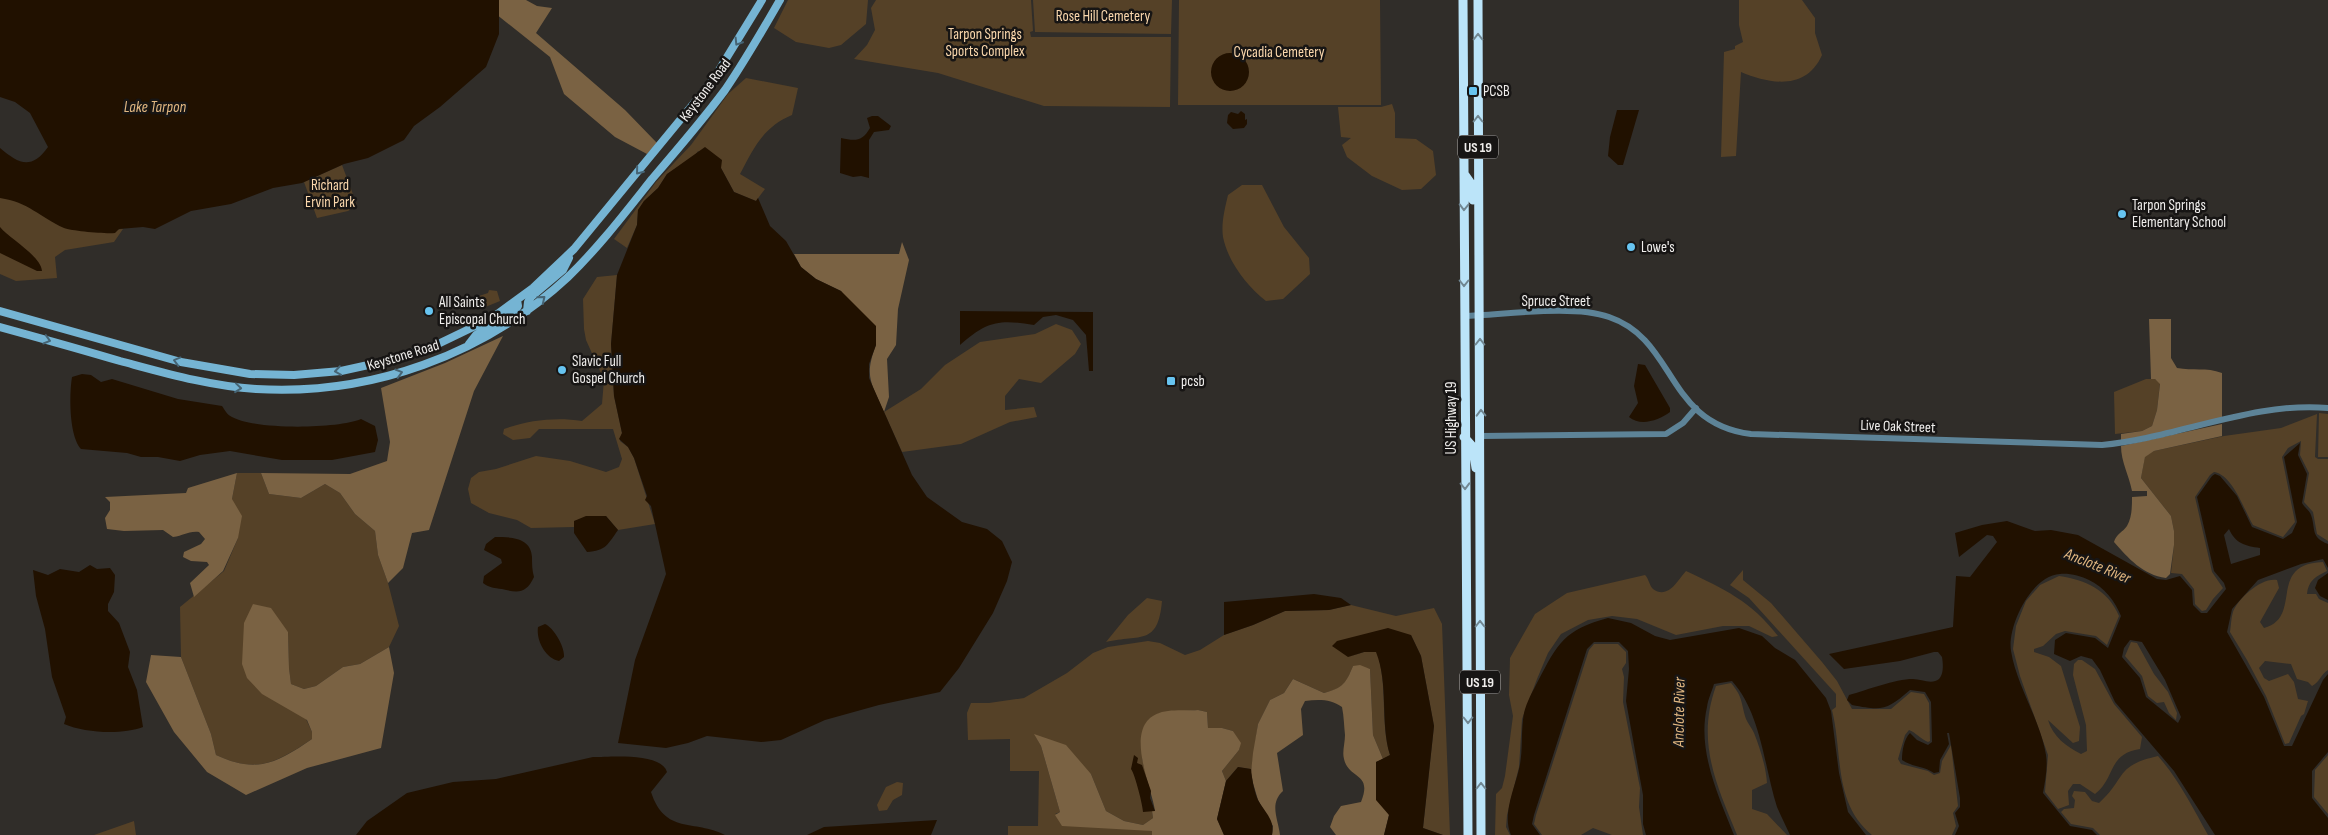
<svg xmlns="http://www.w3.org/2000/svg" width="2328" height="835" font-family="'Sofia Sans Condensed',sans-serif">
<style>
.green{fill:#554127}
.forest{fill:#7a6243}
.water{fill:#211100;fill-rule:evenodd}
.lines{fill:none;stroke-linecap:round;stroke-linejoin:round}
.tertiary{stroke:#5d8397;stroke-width:6}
.secondary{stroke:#75b4d3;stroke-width:8}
.trunk{stroke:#bbe4f9;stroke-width:9}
.oneway{stroke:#718792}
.oneway2{stroke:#466474}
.poi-dot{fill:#67c4f0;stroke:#171514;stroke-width:2}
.labels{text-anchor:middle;stroke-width:5;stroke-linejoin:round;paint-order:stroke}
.shield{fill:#171514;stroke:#afadab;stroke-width:1}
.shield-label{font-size:14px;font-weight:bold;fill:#f0eeec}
.park-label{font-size:15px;fill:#fbd8ad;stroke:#171514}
.street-label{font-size:15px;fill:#f0eeec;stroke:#171514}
.poi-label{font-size:15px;fill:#f0eeec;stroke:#171514;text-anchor:start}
.water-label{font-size:16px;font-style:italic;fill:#e1b781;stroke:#171514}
</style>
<rect width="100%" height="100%" fill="#302d29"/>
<path class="green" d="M788,0H868L866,24L841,45L829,48L796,42L774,28Z
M876,0H1031L1033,31L1030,32L1031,37H1171L1170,107L1044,106L938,73L854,59L867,45L875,30L871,8Z
M1033,0H1172L1171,34L1035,32Z
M1179,0H1380L1381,105H1178Z
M1739,0H1802L1815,18V33L1822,55C1806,91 1770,84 1741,72L1736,156L1721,157L1724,52L1735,49V46L1743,42L1739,25Z
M746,78L798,88L792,115C763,127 754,148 740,174L765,189L756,201L734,192L721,168L698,151L694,157L667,174L658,188L644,201L638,210L637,225L627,248L614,239L656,182L691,145L728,94Z
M1392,104L1395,113V138L1416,139L1433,151L1436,175L1421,189L1402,190L1372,176L1347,157L1342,145L1351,138L1341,137L1338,107H1381Z
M342,165L357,205L348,211L317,218L304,182Z
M1242,185H1262L1284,227L1309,258L1310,274L1283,299L1266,301C1247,286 1228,262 1223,237C1221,223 1225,208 1228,195Z
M7,195L34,209L113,230L123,229L114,242L65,250L55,257L57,278L16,281L0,274V196Z
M617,275L611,344L614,396L622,433L620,441L628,447L634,458L655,524L618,530L606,516L574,521V527L531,528L517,520L489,513L471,503L468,489L471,478L479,472L496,469L536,456L570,461L606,472L619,467L622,459L613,429H539L530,438L513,440L503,434L504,429C529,420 556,417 582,421L602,404L604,380L586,340L584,329L583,299L597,277Z
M489,290L497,291L500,301L483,308L479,296L488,293Z
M1056,324L1072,330L1081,344L1075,354L1041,383L1019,379L1005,396V410L1034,407L1037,417L1010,422L961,444L902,452L884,412L921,389L945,365L980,342L1035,334Z
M2146,379H2155L2160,383L2157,410L2152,426L2142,431L2115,434L2114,392Z
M2319,413L2328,414V457H2318Z
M2317,414L2315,457L2318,459H2328V541L2317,534L2313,512L2304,502L2309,473L2300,455L2301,441L2288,448L2282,457L2295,522L2283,537L2253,525C2244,510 2233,475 2214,472L2210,475L2195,497L2212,572L2223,588L2213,599L2206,610L2202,611L2195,604L2194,589L2182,574L2171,573L2174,545V531L2171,516L2141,478L2145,456L2154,451L2224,436L2281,428Z
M237,473H261L269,494L301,498L325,484L340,493L355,514L375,531L378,555L388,583L399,626L389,647L360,664L343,667L316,686L304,689L291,684L289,668L288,632L253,604L312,732V739C276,763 257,774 216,755L211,734L181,657L180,607L224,571L238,538L232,499Z
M2323,562L2327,571C2316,576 2308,581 2307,594H2316L2319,599L2328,603V670C2321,674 2319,683 2312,686L2308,682L2297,679L2291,664L2265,661L2259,668L2264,678L2269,681L2288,674L2294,682L2298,699L2308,701L2304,714L2301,716L2289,743L2285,744L2266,696L2247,660L2230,632C2231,626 2231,618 2233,612C2238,598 2262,577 2277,580L2279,588L2260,622L2264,628C2304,617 2266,564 2323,562Z
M1743,570V580L1771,603L1822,662L1837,681L1852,709H1891L1911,692L1924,694L1929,703L1930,741L1928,742C1921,739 1915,732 1909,730L1905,735L1898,759L1901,764L1928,771L1934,775L1940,773L1942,761L1951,745L1958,806L1953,813L1956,826L1952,835H1872C1833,803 1843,754 1832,710L1836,707V694L1749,598L1730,585Z
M1686,571C1724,589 1751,601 1778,636L1772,637L1749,626H1723L1676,635L1637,619L1612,616L1588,620L1561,634L1548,653L1537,679L1522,719L1519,767L1507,815L1506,827L1510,835H1495L1496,794L1502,788L1505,776L1513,716L1509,695L1510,658L1535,614L1567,593L1645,575C1649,579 1649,585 1653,589C1668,600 1678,580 1686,571Z
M2059,576C2086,580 2108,590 2119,616L2107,645L2096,636L2065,631L2056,634L2043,646L2034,649V652L2049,657L2061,666L2080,727L2079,741L2073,743L2048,720C2053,737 2066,746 2081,754L2087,751L2086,725L2073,675L2074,664L2078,660H2082L2095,669L2114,704L2142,737L2140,749C2107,754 2116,778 2095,794L2080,784H2073L2068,791L2069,805L2058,809L2045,792L2048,755L2020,676L2013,649L2016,626L2026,601L2040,585Z
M1147,598L1162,601C1158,646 1141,634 1106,642L1128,615Z
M1351,605L1396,616L1434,608L1442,624L1450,835H1443L1423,828L1434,726L1421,656L1411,635L1348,657L1364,652H1377C1388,685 1380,722 1390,755L1383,759L1373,735L1370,669L1353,666C1346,684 1343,688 1324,693L1293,679L1284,693L1270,700L1258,724L1251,773L1250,769L1238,767L1226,781L1222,771L1239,750L1240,743L1233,731L1222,728H1208L1207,712L1198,710L1159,713L1147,723L1142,758L1150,791L1143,770L1137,763L1135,756C1132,773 1138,784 1142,800C1143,805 1142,807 1146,811H1152L1153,818L1143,825L1124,821L1106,811L1091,774L1035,735L1041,746L1060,812L1055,814L1152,831V835H1008V826H1038L1039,771H1010V739L968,740L967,713L971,703H989L1024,698L1067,673L1093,653L1108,647L1148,641L1160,643L1185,655L1200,650L1224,635L1253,625L1285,611L1329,610Z
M2131,642L2137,643L2154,674L2168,692L2177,713L2176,720L2169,713L2164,702L2157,703L2148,696L2142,676L2125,656Z
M1594,644H1618L1626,652V663L1622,669L1624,677L1623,702L1640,788L1639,807L1643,835H1612L1593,828L1581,835H1542L1534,824L1536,815L1589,650Z
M1731,683C1743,697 1741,703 1746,719C1748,724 1752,728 1754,733C1760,748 1766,767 1767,783L1752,790V809L1767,814L1787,835H1737C1716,783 1696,742 1716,686Z
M2328,755V814L2314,797L2315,770Z
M2158,756C2179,780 2193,808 2208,835H2100L2093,828L2071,824L2061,812L2064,809L2074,808L2075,800L2072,796L2074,791L2085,792L2092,801L2099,803C2127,778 2114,766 2158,756Z
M897,782L903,783L902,795L893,800L887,810L879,811L877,805L886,787Z
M134,821L136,835H94Z"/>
<path class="forest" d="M498,0H526L537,6L552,8L536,33L625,110L657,143L647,154L615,137L564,94L550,57L496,14Z
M902,242L909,260L898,309L896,345L887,359L889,397L884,412C871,382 864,377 876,345L841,291L816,279L801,267L794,254H899Z
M2149,319H2171V358L2177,368C2193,371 2206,367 2222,373V419L2121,441V434L2142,431L2152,426L2157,410L2160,384L2155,379H2151Z
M503,336L474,391L429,530L412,533L403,568L388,583L378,555L375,531L355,514L340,493L325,484L301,498L269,494L261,473L350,474L387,461L390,442L381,388L445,363Z
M2222,424V436L2154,451L2145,457L2141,478L2171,516L2174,531V545L2170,574L2166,578C2143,575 2128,558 2114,542C2116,534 2123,532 2127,526C2132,517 2132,507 2132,497L2147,496V491H2132C2129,475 2121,462 2121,446Z
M237,473L232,499L242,516L238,538L223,571L194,597L190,583L209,565L207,562L191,561L183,557L184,552L201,544L205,539L199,532C187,531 184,536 173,537L163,530L124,531L107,529L105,518L110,510V502L105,497L186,493L188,488Z
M253,604L271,608L288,632L289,668L291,684L304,689L316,686L343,667L360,664L389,647L394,673L381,748L307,768L246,795L207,772L174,732L146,682L151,655L181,657L211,734L216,755C257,774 277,763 312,739V732L307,720L262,694L247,678L242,664L244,623Z
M1360,665L1370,669L1373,735L1383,759L1376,762L1389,815L1384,835H1336L1330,827L1334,816L1341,806L1361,802C1373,772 1349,780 1344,759C1342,752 1345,743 1345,735C1344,726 1344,717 1342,707C1331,699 1319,699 1305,701L1301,709L1303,735L1277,753L1283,791C1269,804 1278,818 1280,835H1272L1273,826L1258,800L1253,783L1251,773L1253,753L1258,724L1270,700L1284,693L1293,679L1324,693C1343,688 1346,683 1353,666Z
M1198,710L1207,712L1208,728H1222L1233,731L1241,743L1239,750L1222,771L1226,781L1217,819L1224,835H1152V831L1062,826L1055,815L1060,812L1041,746L1034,734L1066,745L1091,774L1106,811L1124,821L1143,825L1153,818L1152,811H1155C1152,787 1122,726 1159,713C1170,709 1186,711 1198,710Z"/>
<path class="water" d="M0,0H499V34L486,67L440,107L414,126L404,140L368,158L344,164L302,183L273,188L231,204L191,211L155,229L143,227L119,229L115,233C105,234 72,231 64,228C40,217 28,202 0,198V148C18,163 31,171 48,147L30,113L15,102L0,97Z
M1211 72a19 19 0 1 1 38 0a19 19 0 1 1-38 0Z
M1617,110H1639L1623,165H1618L1608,156L1610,137Z
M1241,111L1245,114V120L1247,119V124L1244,128L1233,129L1227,123L1228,115L1231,112L1238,114Z
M872,116H878L891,126L889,130L874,132L869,140V178L861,176L853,177L840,173L841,138C855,141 862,142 870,128L867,118Z
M705,147L722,160L721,168L734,192L756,201L758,198L770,226L786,241L801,267L816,279L841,291L876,326V345L869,364V378L912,475L927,497L962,522L987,529L1002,541L1012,562L1007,581L993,613L959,668L940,692L879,705L825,720L781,740L761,742L707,736L688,743L666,748L618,743L635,660L666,574L651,506L645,500L647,496L634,458L628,447L619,439L622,433L614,396L611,344L617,275L637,225L638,210L644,201L658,188L667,174Z
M0,227C10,239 41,256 42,271H37L0,253Z
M960,311L1093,312V371H1089L1086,335L1073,320L1056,315L1043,317L1034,325C999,319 987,321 960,345Z
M1638,364L1645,365L1670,408V412C1659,420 1641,427 1629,417L1638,403L1634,386Z
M82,374L91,375L101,382L112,379L178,399L222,406C225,410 227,415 232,417C255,430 337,429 361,419L375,426L378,440L375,452L332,460H282L230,451L200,455L180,461L158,457H141L127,453L81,449C69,436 69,395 72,377Z
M2300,443L2298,455L2307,474L2302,503C2304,507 2310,511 2311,515C2316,529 2310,537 2328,544V568L2323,559L2301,564L2258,580L2232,609L2227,632L2264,697L2284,746H2292L2323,680L2328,674V752L2312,771V798L2328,818V835H2215L2174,771L2115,702L2100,670L2092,659L2081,656L2070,661L2054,654L2055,640L2066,633L2095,638L2108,648L2121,616C2115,601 2104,587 2089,580C2081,576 2069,573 2060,574C2032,575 2007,626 2011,651C2017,687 2040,719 2046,755C2048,767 2045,781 2043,793L2070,826L2092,830L2097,835H1955L1959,826L1955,813L1960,807V798L1949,733H1947L1949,744L1940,760L1939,772L1934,773C1924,766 1912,767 1902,760C1902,751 1904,739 1910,733L1917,740L1928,745L1932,742L1931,702L1925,692L1910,690C1887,710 1883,711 1852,705L1847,700L1849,695C1867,690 1895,679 1913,679C1921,679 1932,685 1939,679C1944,674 1943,663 1942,657L1938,652H1934L1900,661L1844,669L1829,654L1953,627L1956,576L1970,577L1997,542L1993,536L1987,535L1959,557L1955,533L1982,525L2007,521L2035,531L2051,530L2078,535L2157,579L2166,580L2180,576L2192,590L2193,605L2201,613H2207L2226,589L2224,583L2214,571L2197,497L2212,476L2215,474L2220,476L2237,496L2252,527L2283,539L2292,533L2297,522L2284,457ZM2229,529C2235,543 2245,546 2260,548V555L2231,564L2224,535ZM2130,640L2142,642L2165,680L2181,717L2178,723L2146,697L2140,678L2122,657L2124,648Z
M586,516H606L618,530C608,544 606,551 587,552L574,533V521Z
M495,537C510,537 531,537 532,557C532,564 532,570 534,577C526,594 518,593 502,589C494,588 490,588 483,583L484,576L502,563L501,559L484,550L486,544Z
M90,565L97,569L110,568L115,575L114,592L108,604V611L119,623L130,652L128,667L137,690L143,727C122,735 85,733 64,724L66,717L52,677L45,629L36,596L33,570L48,575L60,569L79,572Z
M2328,573V600L2320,596L2315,588L2318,580Z
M1314,594L1341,598L1351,605L1329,610L1285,611L1253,625L1224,635V602Z
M1608,618L1631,623L1655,636L1670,640L1739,628L1762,636L1775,648L1795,660L1826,698L1831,711L1839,773L1848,812L1866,835H1790C1786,826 1781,816 1777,807C1764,766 1761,713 1732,681L1714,684C1712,691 1708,699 1707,707C1697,750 1718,795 1734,835H1646L1643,824V795L1626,701L1629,669L1628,651L1619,642H1594L1587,649L1534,815L1532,824L1540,835H1511C1502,815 1514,790 1519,769C1523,753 1521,736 1523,720C1524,706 1532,693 1538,681C1558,643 1564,630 1608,618Z
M545,624C554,628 565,647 564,657L559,661C545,658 536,640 538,627Z
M1388,628L1411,635L1421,656L1434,726L1423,828L1443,835H1384L1389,815L1376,800V762L1390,755C1380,722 1389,685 1376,652H1364L1348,657L1332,646L1337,641Z
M1134,755L1138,758L1137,763L1142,765L1151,791L1150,798L1155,811L1143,812C1143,806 1135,774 1131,769Z
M593,757C611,757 661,752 667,772L651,792C665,835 694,819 725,835H356L367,821L407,793L453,782L496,779Z
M1238,767L1251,769C1252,779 1254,791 1258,800C1265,813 1275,819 1272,835H1224L1217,819L1226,781Z
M937,820L931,835H807L824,827Z"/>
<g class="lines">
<path class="tertiary" d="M1464,316C1504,315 1573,304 1609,317C1677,340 1665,423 1751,434L2102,445C2176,438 2255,401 2328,408
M1481,436L1666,434L1683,423L1696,408"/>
<path class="secondary" d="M0,311L181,362L250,374L294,375L341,371L391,360L438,344L492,318L533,288L574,249L713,80L762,0
M527,311L528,302L531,297L563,270L569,258
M0,327C40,338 80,349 120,361C165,373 209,386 256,389C370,396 484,355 568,277C599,247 625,213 652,179C677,150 702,121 725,90C745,61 762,31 780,0
M469,344L476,335L515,311L518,306L517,300"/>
<path class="trunk" d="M1463,0L1468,835
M1478,0L1481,835
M1465,175L1472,185L1473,200
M1464,437L1473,447L1476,468"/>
</g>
<defs><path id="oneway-chevron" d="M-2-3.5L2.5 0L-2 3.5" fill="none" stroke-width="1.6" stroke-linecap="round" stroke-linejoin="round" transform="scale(1.25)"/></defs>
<g class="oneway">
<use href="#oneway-chevron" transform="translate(1478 37) rotate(-90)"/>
<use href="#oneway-chevron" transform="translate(1478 119) rotate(-90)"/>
<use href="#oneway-chevron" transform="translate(1464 207) rotate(91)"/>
<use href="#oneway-chevron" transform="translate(1464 283) rotate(90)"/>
<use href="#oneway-chevron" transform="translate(1480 342) rotate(-90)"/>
<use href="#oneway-chevron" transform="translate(1481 413) rotate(-91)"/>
<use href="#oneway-chevron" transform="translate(1465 486) rotate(89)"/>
<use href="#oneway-chevron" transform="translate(1480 624) rotate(-90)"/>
<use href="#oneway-chevron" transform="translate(1468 720) rotate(90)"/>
<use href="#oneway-chevron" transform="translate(1481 786) rotate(-90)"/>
</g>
<g class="oneway2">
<use href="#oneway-chevron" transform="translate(738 42) rotate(122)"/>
<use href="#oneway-chevron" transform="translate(639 171) rotate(129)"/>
<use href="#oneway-chevron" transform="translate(542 299) rotate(-39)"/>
<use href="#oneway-chevron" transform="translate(47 340) rotate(16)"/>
<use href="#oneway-chevron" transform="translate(177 361) rotate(-165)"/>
<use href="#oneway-chevron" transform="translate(338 371) rotate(172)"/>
<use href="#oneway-chevron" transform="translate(399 373) rotate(-16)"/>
<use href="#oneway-chevron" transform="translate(238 388) rotate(6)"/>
</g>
<g class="poi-dot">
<rect x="1468" y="86" width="10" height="10" rx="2.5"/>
<circle cx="2122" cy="214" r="5"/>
<circle cx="1631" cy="247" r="5"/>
<circle cx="429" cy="311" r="5"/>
<circle cx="562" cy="370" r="5"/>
<rect x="1166" y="376" width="10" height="10" rx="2.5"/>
</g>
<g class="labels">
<g class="shield">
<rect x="1458" y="135.5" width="40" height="23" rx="4"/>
<rect x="1460" y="670.5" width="40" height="23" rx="4"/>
</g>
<g class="shield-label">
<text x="1478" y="152">US 19</text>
<text x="1480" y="687">US 19</text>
</g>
<g class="park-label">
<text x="1103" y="21">Rose Hill Cemetery</text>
<text x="985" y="39">Tarpon Springs<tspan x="985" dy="17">Sports Complex</tspan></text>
<text x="1279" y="57">Cycadia Cemetery</text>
<text x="330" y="190">Richard<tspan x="330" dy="17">Ervin Park</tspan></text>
</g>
<g class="street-label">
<text transform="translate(705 90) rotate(-53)" y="5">Keystone Road</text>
<text x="1556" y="306">Spruce Street</text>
<text transform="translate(403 355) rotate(-17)" y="5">Keystone Road</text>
<text transform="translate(1451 418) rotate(-90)" y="5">US Highway 19</text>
<text transform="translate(1898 426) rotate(2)" y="5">Live Oak Street</text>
</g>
<g class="poi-label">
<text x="1483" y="96">PCSB</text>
<text x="2132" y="210">Tarpon Springs<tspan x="2132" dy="17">Elementary School</tspan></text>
<text x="1641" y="252">Lowe's</text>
<text x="439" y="307">All Saints<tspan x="439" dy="17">Episcopal Church</tspan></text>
<text x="572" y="366">Slavic Full<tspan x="572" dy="17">Gospel Church</tspan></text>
<text x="1181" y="386">pcsb</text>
</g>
<g class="water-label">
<text x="155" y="112">Lake Tarpon</text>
<text transform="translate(2098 565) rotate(22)" y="6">Anclote River</text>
<text transform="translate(1678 712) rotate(-89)" y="6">Anclote River</text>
</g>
</g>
</svg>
